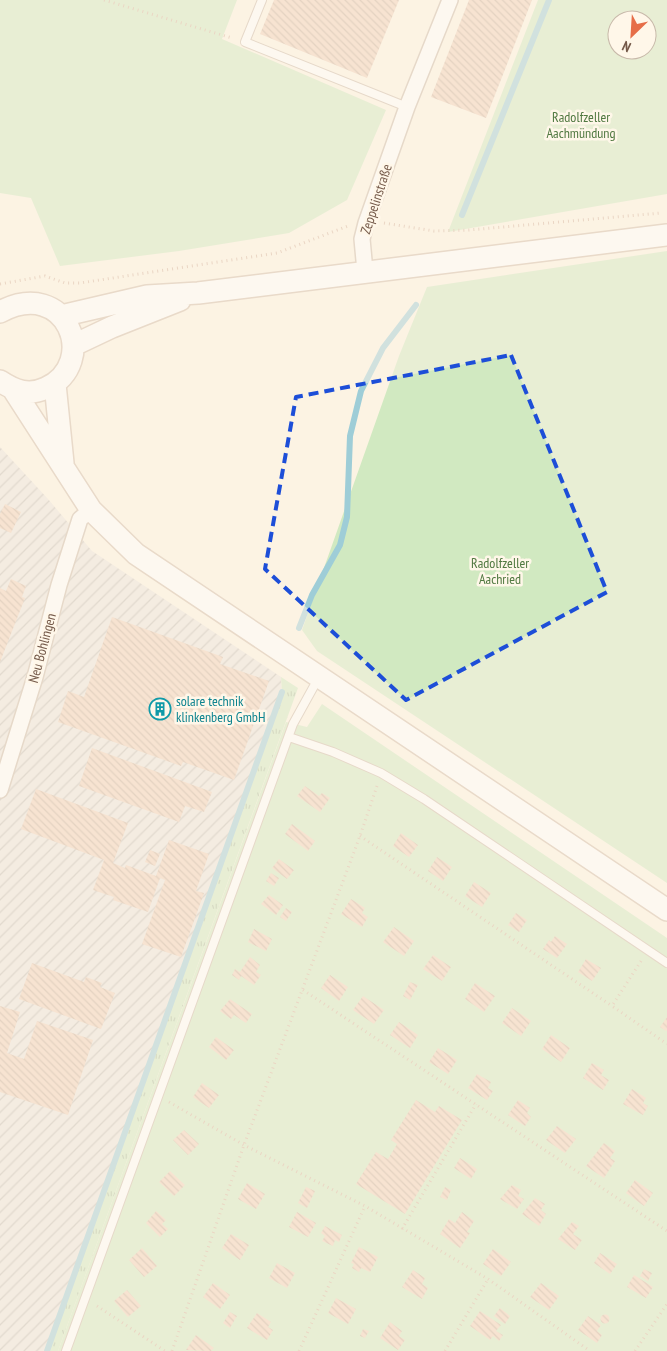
<svg xmlns="http://www.w3.org/2000/svg" width="667" height="1351" font-family="'PT Sans Narrow',sans-serif">
<style>
.industrial{fill:url(#industrial-furrows)}
.grass{fill:url(#grass-tufts)}
.green{fill:#d1e9c1;fill-rule:evenodd}
.lines{fill:none;stroke-linecap:round;stroke-linejoin:round}
.stream{stroke:#9ecdd7;stroke-width:6}
.building{fill:url(#building-back-hatch)}
.lane-casing{stroke:#cdbaa9;stroke-width:10}
.street-casing{stroke:#cdbaa9;stroke-width:18}
.secondary-casing{stroke:#d2bca9;stroke-width:24}
.path{stroke:#d6b49e;stroke-width:3;stroke-dasharray:1 4;stroke-linecap:butt}
.lane{stroke:#fff;stroke-width:8}
.street{stroke:#fff;stroke-width:15}
.secondary{stroke:#fff;stroke-width:21}
.marked{fill:none;stroke:#1d4ed8;stroke-width:4;stroke-dasharray:10 6;stroke-linejoin:round}
.labels{text-anchor:middle;stroke-width:5;stroke-linejoin:round;paint-order:stroke}
.park-label{font-size:14px;fill:#517941;stroke:#fff7e9}
.street-label{font-size:14px;fill:#745949;stroke:#fff7e9}
.culture-label{font-size:14px;fill:#0d838f;stroke:#fff7e9;text-anchor:start}
</style>
<defs>
<pattern id="industrial-furrows" width="10" height="10" patternUnits="userSpaceOnUse" patternTransform="scale(1.25)"><rect width="10" height="10" fill="#ebe4dd"/><path d="M-1 1l2-2M0 10L10 0M9 11l2-2" fill="none" stroke="#c3bcb5"/></pattern>
<pattern id="grass-tufts" width="24" height="20" patternUnits="userSpaceOnUse" patternTransform="scale(1.25)"><rect width="24" height="20" fill="#d1e9c1"/><path d="M3 7l-1-3M5 7V3M7 7l1-3M15 17l-1-3M17 17v-4M19 17l1-3" fill="none" stroke="#aec09f"/></pattern>
<pattern id="building-back-hatch" width="6" height="6" patternUnits="userSpaceOnUse" patternTransform="scale(1.25)"><rect width="6" height="6" fill="#f1d1ba"/><path d="M-1 5l2 2M0 0l6 6M5-1l2 2" fill="none" stroke="#c8ad99"/></pattern>
</defs>
<rect width="100%" height="100%" fill="#fcf3e3"/>
<path class="industrial" d="M0,447L48,499L92,551L281,677L282,692L47,1351H0Z"/>
<path class="grass" d="M281,677L298,688L58,1351H47L282,693Z"/>
<path class="green" d="M0,0H237L222,39L386,110L347,200L289,233L179,251L60,266L31,198L0,193Z
M538,0H667V194L448,232ZM617,20H647V50H617Z
M667,251V883L317,651L302,630L399,356L427,287Z
M322,704L667,938V1351H58L286,722L307,727Z"/>
<g class="lines">
<path class="stream" d="M462,215L549,0
M299,628L312,595L340,545L347,517L350,436L361,391L383,348L416,305
M47,1351L282,692"/>
</g>
<path class="building" d="M274,0H399L367,78L260,34Z
M469,0H532L486,118L431,97Z
M5,504L21,512L11,533L0,528V514Z
M11,579L26,586L22,597L25,598L0,662V588L6,591Z
M112,617L223,657L220,664L269,681L234,780L183,762L181,766L58,722L68,691L84,697Z
M92,748L212,792L204,812L185,806L179,822L79,786Z
M305,786L319,796L322,793L330,798L320,812L297,796Z
M36,789L128,823L113,863L125,868L126,865L156,876L169,840L209,854L196,891L204,893L181,957L142,944L165,880L160,878L148,912L113,900L114,897L93,890L104,860L21,829Z
M292,824L315,841L308,851L285,834Z
M401,833L418,845L409,857L393,846Z
M150,850L160,854L155,866L145,862Z
M437,857L452,867L443,881L428,871Z
M279,859L294,870L287,879L272,868Z
M271,873L279,878L274,886L266,881Z
M474,882L491,893L482,907L465,896Z
M269,895L283,905L276,915L261,904Z
M351,899L365,908L362,913L368,917L362,927L341,914Z
M286,908L292,912L286,921L280,917Z
M516,913L527,920L519,932L508,925Z
M394,927L414,941L404,956L383,942Z
M254,929L272,939L266,951L248,942Z
M555,936L567,944L557,958L543,949L549,940L551,942Z
M433,955L451,967L442,981L423,969Z
M250,957L260,965L256,972L261,975L254,985L241,976L239,980L232,975L235,969L240,972Z
M586,959L601,968L592,981L578,972Z
M32,963L84,982L86,977L102,983L100,987L115,993L101,1029L19,999Z
M330,975L348,987L339,1001L321,988Z
M410,982L418,985L410,1000L403,996Z
M475,983L495,996L484,1012L465,999Z
M363,996L384,1010L374,1024L353,1010Z
M230,999L252,1014L246,1023L234,1015L231,1019L220,1011Z
M0,1006L20,1012L7,1053L24,1059L37,1021L93,1040L68,1115L0,1092Z
M512,1008L531,1021L521,1036L502,1023Z
M667,1017V1030L666,1031L660,1027Z
M399,1022L418,1035L410,1048L390,1035Z
M551,1035L570,1048L561,1062L542,1049Z
M216,1037L234,1050L226,1060L209,1047Z
M438,1048L457,1060L448,1074L429,1062Z
M592,1063L604,1070L601,1075L609,1080L603,1090L583,1078Z
M477,1074L491,1082L488,1088L493,1091L487,1100L468,1088Z
M202,1083L219,1095L209,1108L193,1097Z
M632,1089L646,1098L643,1103L648,1106L643,1115L623,1104Z
M416,1100L435,1112L439,1106L462,1120L405,1214L356,1184L376,1152L388,1159L397,1144L391,1140Z
M518,1100L530,1108L527,1113L531,1117L525,1126L508,1115Z
M557,1126L576,1139L565,1153L546,1140Z
M184,1130L199,1144L188,1155L173,1140Z
M604,1143L615,1151L610,1158L615,1161L604,1178L586,1166Z
M460,1158L477,1169L471,1179L454,1168Z
M170,1171L185,1185L174,1196L159,1182Z
M635,1180L653,1193L644,1206L626,1193Z
M247,1183L265,1194L256,1209L238,1199Z
M512,1185L521,1190L518,1196L524,1199L517,1209L500,1199Z
M306,1187L315,1191L307,1208L298,1203Z
M445,1187L451,1190L447,1200L440,1197Z
M535,1198L545,1204L541,1210L546,1214L539,1226L522,1214Z
M156,1211L166,1220L162,1224L168,1229L160,1237L146,1223Z
M297,1212L316,1223L308,1237L289,1227Z
M462,1212L474,1221L467,1232L470,1233L460,1248L440,1234L449,1219L455,1223Z
M572,1222L579,1226L573,1234L582,1240L575,1250L558,1239Z
M325,1226L342,1235L339,1242L335,1240L333,1246L322,1241L325,1236L321,1233Z
M231,1234L249,1245L240,1260L222,1248Z
M359,1247L378,1257L370,1272L361,1268L359,1272L352,1268L354,1264L351,1263Z
M142,1248L157,1266L144,1277L129,1260Z
M493,1249L511,1262L501,1276L483,1264Z
M600,1253L617,1264L610,1274L594,1263Z
M277,1263L295,1273L287,1288L269,1278Z
M644,1269L652,1273L648,1281L640,1276Z
M413,1270L425,1278L422,1284L428,1288L422,1299L402,1287Z
M634,1275L653,1287L646,1298L627,1287Z
M213,1283L230,1295L220,1309L203,1297Z
M541,1283L559,1296L549,1310L530,1297Z
M127,1290L141,1306L128,1317L114,1301Z
M336,1298L356,1309L348,1324L328,1313Z
M500,1308L510,1316L505,1324L494,1316Z
M480,1311L501,1325L496,1331L503,1335L499,1341L493,1336L490,1340L470,1326Z
M230,1312L237,1316L230,1328L223,1323Z
M257,1313L271,1322L268,1327L273,1330L267,1340L247,1328Z
M600.5 1319a4.5 4.5 0 1 1 9 0a4.5 4.5 0 1 1-9 0Z
M588,1316L601,1325L597,1331L602,1335L597,1343L578,1330Z
M390,1322L402,1331L399,1336L405,1340L398,1350L380,1338Z
M363,1329L369,1331L365,1338L360,1336Z
M196,1335L214,1348L211,1351L186,1350Z"/>
<g class="lines">
<g class="lane-casing">
<path id="lane" d="M262,0L245,42L407,107
M289,737L333,752L381,773L424,799L667,963
M66,1351L293,724L319,677"/>
</g>
<g class="street-casing">
<path id="street" d="M365,271L362,239L366,223L407,107L450,0
M0,790L35,677L59,585L80,519L91,510"/>
</g>
<g class="secondary-casing">
<path id="secondary" d="M0,312C67,276 100,363 46,388C29,396 15,391 0,381
M61,316L147,296L198,293L667,235
M74,345L112,327L180,300
M55,384L63,463
M13,389L91,510L136,554L667,910"/>
</g>
<path class="path" d="M104,0L232,38
M384,223L434,231L469,230L661,213
M0,284L45,276L65,283H80L277,253L348,226
M360,836L612,1006
M641,961L612,1006L667,1044
M303,990L667,1231
M169,1102L244,1145L365,1206L488,1279L590,1351
M402,1229L476,1104
M97,1306L165,1351
M172,1351L244,1145L360,836L377,786
M299,1351L365,1206
M445,1351L488,1279
M635,1351L667,1304"/>
<use href="#lane" class="lane"/>
<use href="#street" class="street"/>
<use href="#secondary" class="secondary"/>
</g>
<path d="M0 0H667V1351H0ZM511,355L607,592L406,700L265,569L296,397Z" fill="#fcf3e3" fill-opacity=".55" fill-rule="evenodd"/>
<path class="marked" d="M511,355L607,592L406,700L265,569L296,397Z"/>
<defs>
<g id="building-ring" transform="scale(1.125)"><circle r="9.5" fill="#fff7e9" stroke="#0f9aa8" stroke-width="1.5"/><path d="M-4-6H4V6H1V3H-1V6H-4ZM-2.5-4.3h1.7v1.8h-1.7ZM.8-4.3h1.7v1.8H.8ZM-2.5-1h1.7V.8h-1.7ZM.8-1h1.7V.8H.8Z" fill="#0f9aa8"/></g>
</defs>
<g fill-rule="evenodd">
<use href="#building-ring" x="160" y="709"/>
</g>
<g class="labels">
<g class="park-label">
<text x="581" y="122">Radolfzeller<tspan x="581" dy="16">Aachmündung</tspan></text>
<text x="500" y="568">Radolfzeller<tspan x="500" dy="16">Aachried</tspan></text>
</g>
<g class="street-label">
<text transform="translate(376 199) rotate(-72)" y="5">Zeppelinstraße</text>
<text transform="translate(42 648) rotate(-75)" y="5">Neu Bohlingen</text>
</g>
<g class="culture-label">
<text x="176" y="706">solare technik<tspan x="176" dy="16">klinkenberg GmbH</tspan></text>
</g>
</g>
<g transform="translate(632 35) rotate(205)"><circle r="24" fill="#fff7e9" stroke="#c7b8a9"/>
<path d="M0-4L9 19L0 12L-9 19Z" fill="#e66e48"/>
<text y="-8" font-size="14" font-weight="bold" text-anchor="middle" fill="#745949">N</text>
</g>
</svg>
